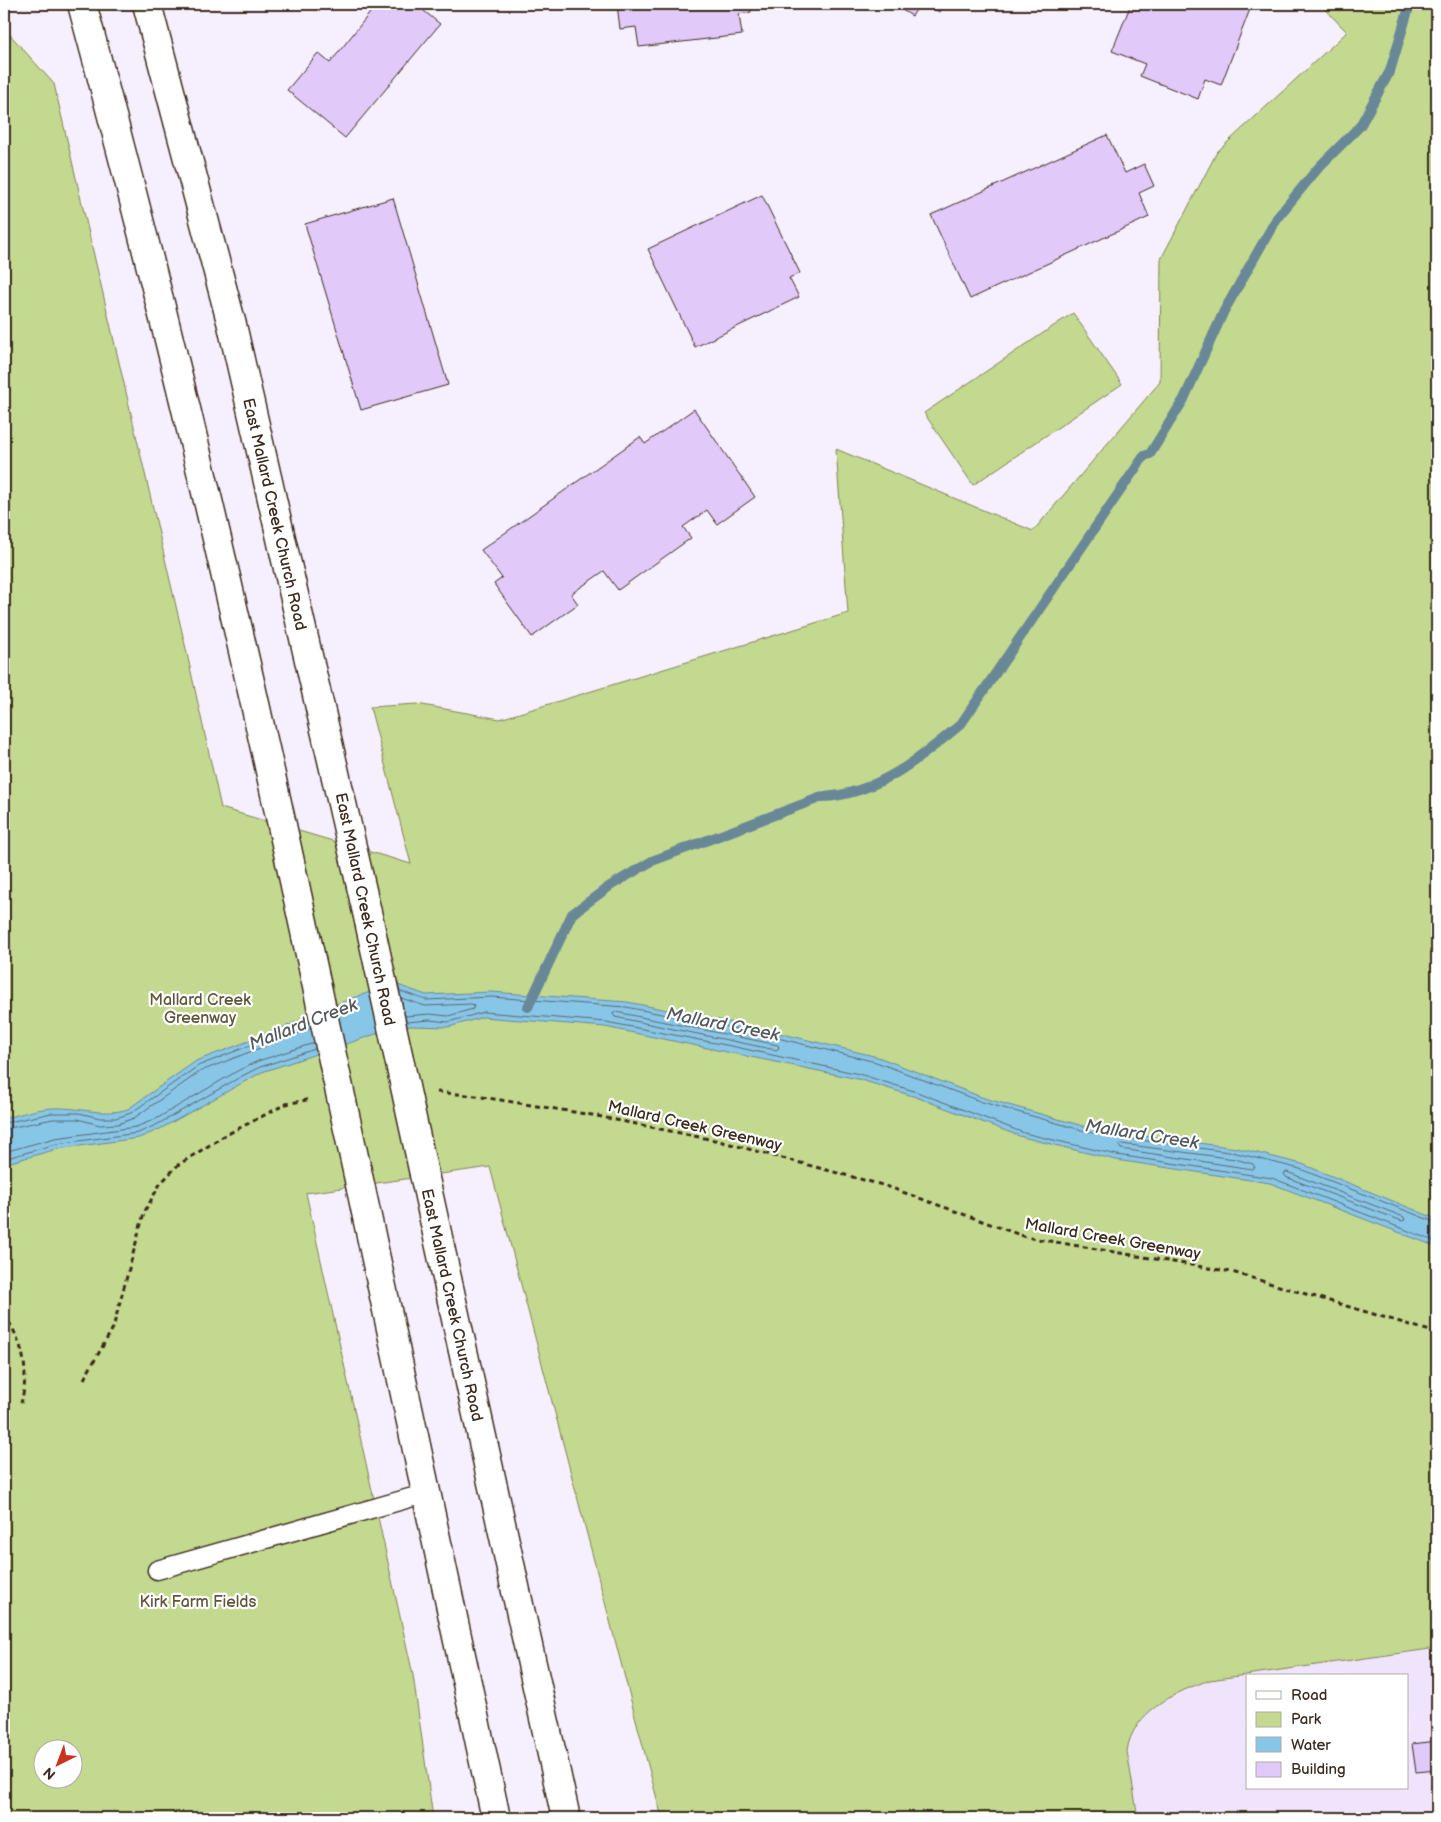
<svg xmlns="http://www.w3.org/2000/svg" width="1441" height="1822" font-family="'Balsamiq Sans',sans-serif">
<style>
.built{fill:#f0e4fc;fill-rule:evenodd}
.green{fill:#c3d98f;stroke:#7f8256;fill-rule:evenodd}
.water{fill:#88c6e8;stroke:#698897}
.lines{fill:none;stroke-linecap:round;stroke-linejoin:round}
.shore{stroke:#5a686f;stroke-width:1}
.stream{stroke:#698897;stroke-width:10}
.building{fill:#e1c9f9;stroke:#3b2a1e}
.service-casing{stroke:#3b2a1e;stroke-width:21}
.secondary-casing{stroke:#3b2a1e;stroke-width:31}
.path{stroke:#3b2a1e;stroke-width:3;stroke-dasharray:5 4;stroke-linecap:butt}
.service{stroke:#fff;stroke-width:18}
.secondary{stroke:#fff;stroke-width:28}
.secondary-bridge-casing{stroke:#3b2a1e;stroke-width:31;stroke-linecap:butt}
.secondary-bridge{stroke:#fff;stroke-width:28}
.labels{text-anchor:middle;stroke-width:4.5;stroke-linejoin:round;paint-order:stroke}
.street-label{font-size:16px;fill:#3b2a1e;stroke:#fff}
.park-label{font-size:16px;fill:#5d563a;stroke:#fff}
.water-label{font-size:18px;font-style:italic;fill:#52595b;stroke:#fff}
</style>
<rect width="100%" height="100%" fill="#f6effd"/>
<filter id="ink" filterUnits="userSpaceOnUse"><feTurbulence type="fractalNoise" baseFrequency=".02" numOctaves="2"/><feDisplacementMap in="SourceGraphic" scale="10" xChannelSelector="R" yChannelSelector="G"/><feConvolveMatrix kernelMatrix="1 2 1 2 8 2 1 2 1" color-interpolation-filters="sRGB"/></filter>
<g filter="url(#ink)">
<path class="built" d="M1437,1648V1818H1138L1127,1751L1128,1741L1133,1729L1153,1709L1187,1687L1210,1680ZM1247,1676H1407V1788H1247Z"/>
<path class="green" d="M1320,4H1437V1648L1210,1680C1177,1691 1132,1712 1127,1751L1138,1818H662L490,1167L306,1193L413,1675L433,1818H4V28L54,84L186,649L221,808L411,864L370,707L417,704L500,719L848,613L836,449L1033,531L1160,382L1161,259L1217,152L1347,32ZM42,1750H72V1780H42Z
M1073,313L1122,384L973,485L924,413Z"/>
<path class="water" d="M395,984L426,995L491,992L627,1002L754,1027L878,1057L984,1098L1097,1130L1237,1148L1302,1164L1437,1219V1247L1270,1183L1116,1160L1022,1137L916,1097L858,1079L605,1027L483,1017L449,1027L410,1026L376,1034L262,1072L160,1129L139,1138L57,1149L4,1164V1118C20,1115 38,1108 54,1108C80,1107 103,1117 128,1109L196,1061L278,1030L352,998Z"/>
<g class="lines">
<path class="shore" d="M400,991L426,1000L491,997L626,1007L753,1032L876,1062L982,1102L1096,1134L1236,1153L1300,1169L1437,1223
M401,998L425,1006L472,1004L474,1006L473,1009L448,1016L430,1014L405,1016
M616,1012L778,1045L779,1048L776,1050L615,1017L613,1014Z
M406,1022L430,1020L448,1022L484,1012L606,1022L731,1046L859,1074L917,1092L1024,1133L1117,1155L1272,1178L1437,1242
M4,1123L52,1113H79L100,1118H116L131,1113L198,1066L309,1022
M4,1129L53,1119H78L100,1125L118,1124L134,1118L201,1071L311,1028
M1122,1144L1235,1159L1253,1164L1255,1167L1252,1169L1121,1149L1119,1146Z
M4,1152L55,1138L136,1127L156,1119L239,1070L258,1061L314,1043
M4,1159L56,1144L138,1133L158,1124L242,1076L260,1067L315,1049
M1287,1172L1404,1217L1405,1220L1402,1221L1286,1177L1284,1174Z"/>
<path class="stream" d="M528,1007L572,914L610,886L652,861L822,797C876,795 922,757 961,724L1144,456L1150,454L1184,399L1224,311L1277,218L1319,167L1360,126L1390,71L1410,4"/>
</g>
<path class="building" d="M377,4H431L424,11L440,24L345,138L287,90L318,53L330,63Z
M617,4H750L751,12L739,14L742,35L639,47L636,27L620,29Z
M892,4H920L912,16Z
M926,4H944L939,12Z
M1131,4H1252L1221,85L1205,79L1198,99L1140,76L1145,64L1112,51Z
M1107,135L1125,173L1144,164L1154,186L1139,193L1149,217L970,299L931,215Z
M762,195L800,273L789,278L799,297L695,347L648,249Z
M393,198L448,385L361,410L305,224Z
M694,409L755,497L717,524L707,510L683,527L691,538L618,590L604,571L571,594L578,604L532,637L494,584L502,578L481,550L640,437L645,444Z
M1437,1741V1770L1416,1772L1412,1744Z"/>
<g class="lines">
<g class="service-casing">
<path id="service" d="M157,1570L427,1493"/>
</g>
<g class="secondary-casing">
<g id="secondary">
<path d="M82,4C166,312 239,623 306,936"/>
<path id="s1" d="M147,4L232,325L369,921"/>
<path id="s2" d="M424,1174L566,1818"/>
<path d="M361,1189L496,1818"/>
</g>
</g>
<path class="path" d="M437,1092L476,1096L592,1115L719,1141L886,1186L1026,1237L1232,1272L1437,1333
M4,1314C23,1343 30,1369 21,1403
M84,1379L113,1328L144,1213L160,1184L178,1165L224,1136L286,1104L311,1099"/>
<use href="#service" class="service"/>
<use href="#secondary" class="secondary"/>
<g class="secondary-bridge-casing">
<path id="secondary-bridge" d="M369,921L424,1174
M306,936L361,1189"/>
</g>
<use href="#secondary-bridge" class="secondary-bridge"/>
</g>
</g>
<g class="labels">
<g class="street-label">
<text dy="6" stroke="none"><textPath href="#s1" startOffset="526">East Mallard Creek Church Road</textPath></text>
<text transform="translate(366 909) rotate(78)" y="6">East Mallard Creek Church Road</text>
<text transform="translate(695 1125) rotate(13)" y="6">Mallard Creek Greenway</text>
<text transform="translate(1113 1238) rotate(10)" y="6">Mallard Creek Greenway</text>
<text dy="6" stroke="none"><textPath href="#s2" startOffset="134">East Mallard Creek Church Road</textPath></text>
</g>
<g class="park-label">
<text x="200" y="1005">Mallard Creek<tspan x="200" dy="18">Greenway</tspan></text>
<text x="198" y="1607">Kirk Farm Fields</text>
</g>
<g class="water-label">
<text transform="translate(303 1024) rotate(-21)" y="6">Mallard Creek</text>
<text transform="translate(723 1024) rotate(11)" y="6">Mallard Creek</text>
<text transform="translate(1142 1134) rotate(9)" y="6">Mallard Creek</text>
</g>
</g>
<rect width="1441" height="1822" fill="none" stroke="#fff" stroke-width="20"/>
<rect x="10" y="10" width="1421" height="1802" fill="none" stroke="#3b2a1e" stroke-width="2" filter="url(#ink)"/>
<rect x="1246" y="1674" width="162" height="115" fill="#ffffff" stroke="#b1aaa5"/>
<rect x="1256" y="1691" width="25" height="8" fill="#ffffff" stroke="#b1aaa5"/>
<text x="1291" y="1700" font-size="15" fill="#3b2a1e">Road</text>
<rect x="1256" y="1712" width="25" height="15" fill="#c3d98f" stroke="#b1aaa5"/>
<text x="1291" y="1724" font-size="15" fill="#3b2a1e">Park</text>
<rect x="1256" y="1737" width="25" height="15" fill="#88c6e8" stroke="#b1aaa5"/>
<text x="1291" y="1750" font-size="15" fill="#3b2a1e">Water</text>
<rect x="1256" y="1762" width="25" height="15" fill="#e1c9f9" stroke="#b1aaa5"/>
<text x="1291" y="1774" font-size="15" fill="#3b2a1e">Building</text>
<g transform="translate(58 1764) rotate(222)"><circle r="24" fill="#ffffff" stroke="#b1aaa5"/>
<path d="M0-4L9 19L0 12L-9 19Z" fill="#c8321e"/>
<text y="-8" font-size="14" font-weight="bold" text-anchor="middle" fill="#3b2a1e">N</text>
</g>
</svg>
